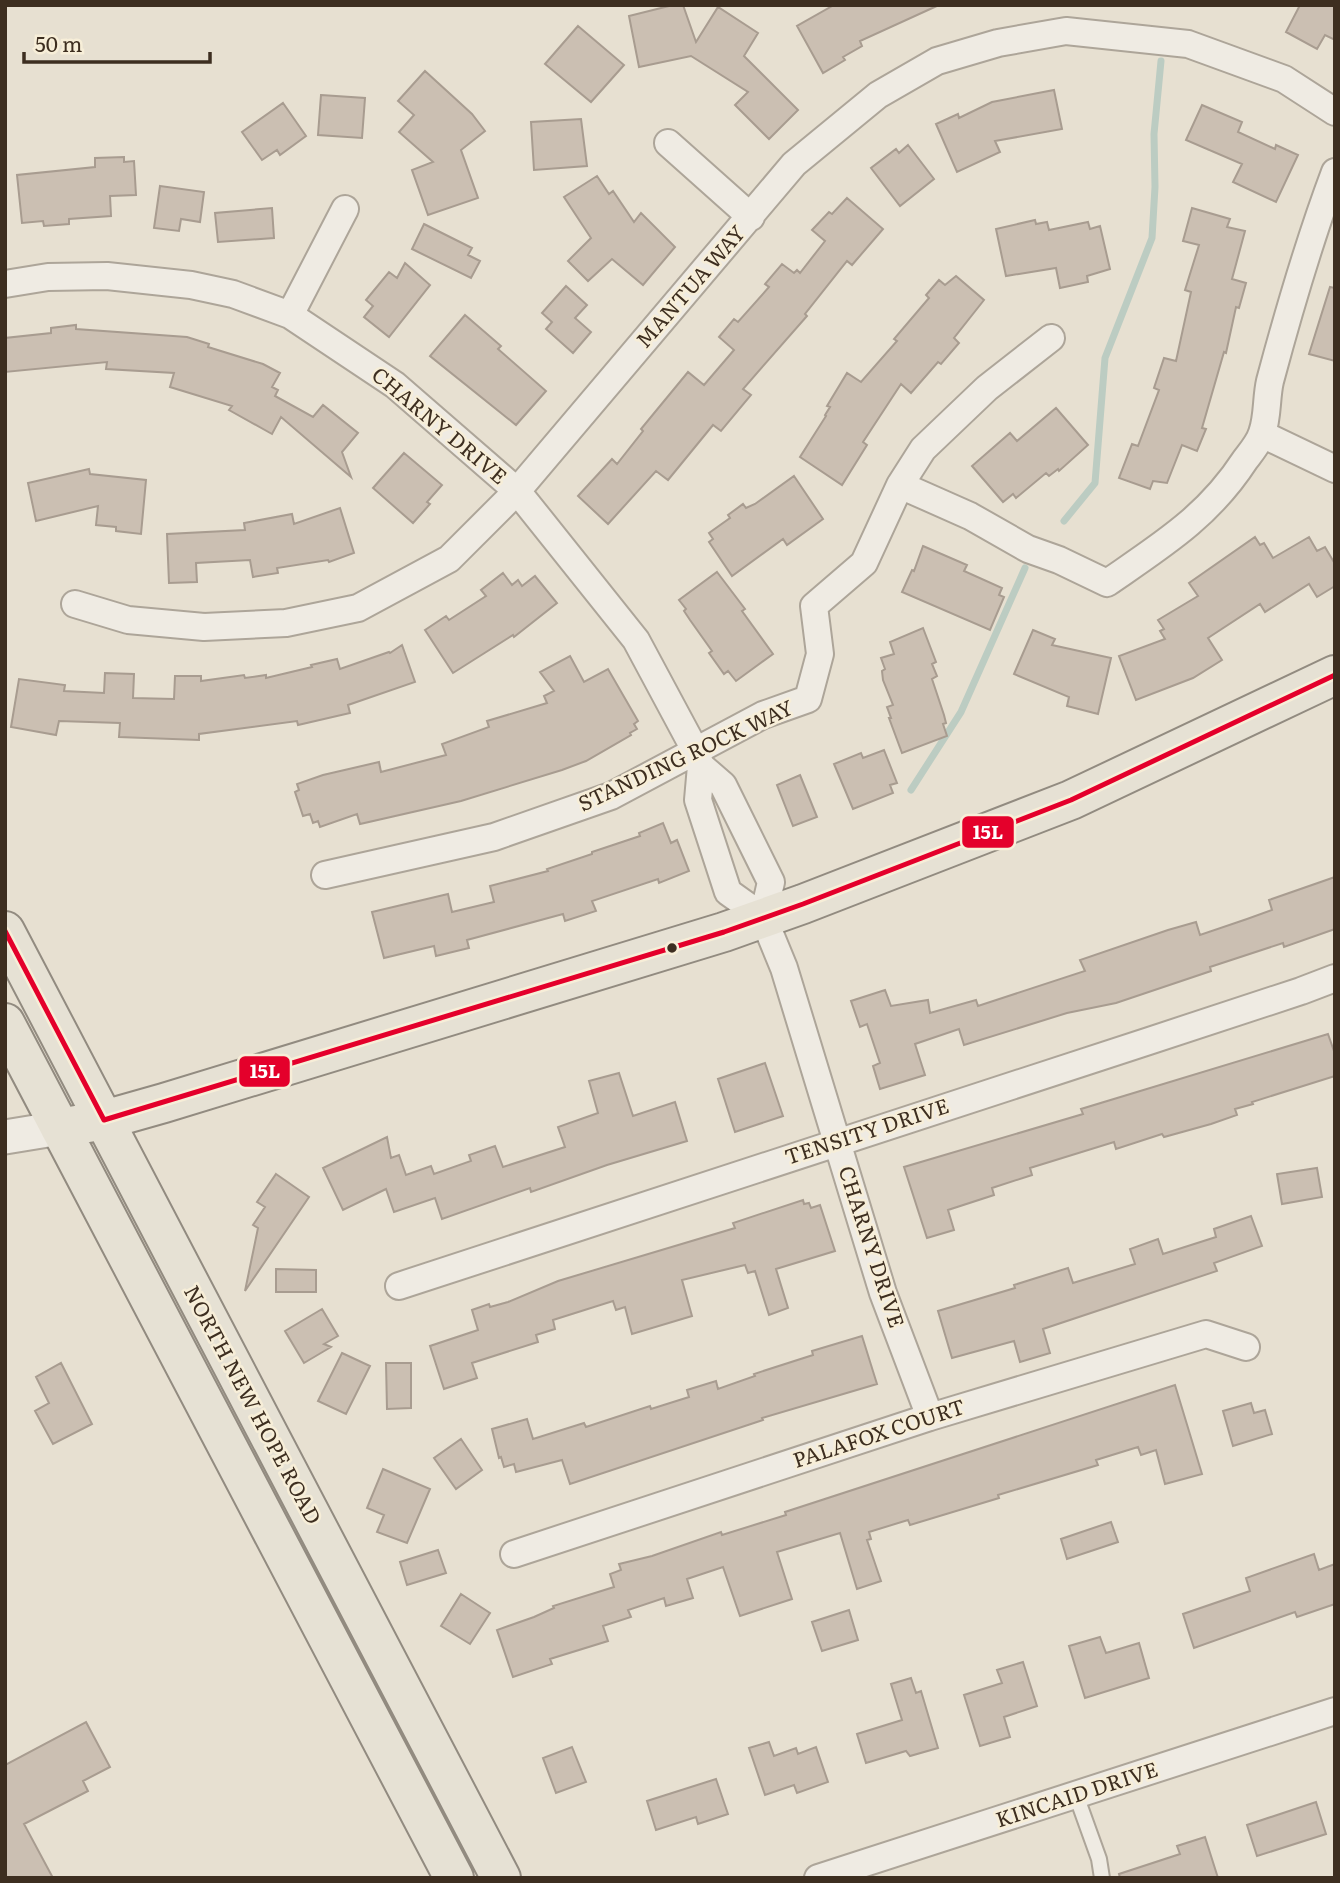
<svg xmlns="http://www.w3.org/2000/svg" width="1340" height="1883" font-family="Literata,serif">
<style>
.lines{fill:none;stroke-linecap:round;stroke-linejoin:round}
.stream{stroke:#bcccc2;stroke-width:7}
.building{fill:#cbbfb2;stroke:#a89c90;stroke-width:2}
.service-casing{stroke:#ada599;stroke-width:18}
.minor-casing{stroke:#ada599;stroke-width:30}
.tertiary-casing{stroke:#ada599;stroke-width:37}
.primary-casing{stroke:#928b80;stroke-width:42}
.service{stroke:#efebe3;stroke-width:14}
.minor{stroke:#efebe3;stroke-width:26}
.tertiary{stroke:#efebe3;stroke-width:33}
.primary{stroke:#e6e1d4;stroke-width:38}
.bus-1-casing{stroke:#f7eed8;stroke-width:10}
.bus-1{stroke:#e4002b;stroke-width:5}
.bus-dot{fill:#3d2e20;stroke:#f7eed8;stroke-width:2.5}
.labels{text-anchor:middle;stroke-width:5;stroke-linejoin:round;paint-order:stroke}
.street-label{font-size:21px;fill:#3d2e20;stroke:#f7eed8}
.line-badge{stroke:#f7eed8;stroke-width:2.5}
.badge-label{font-size:19px;text-anchor:middle;font-weight:bold;fill:#fff}
</style>
<rect width="100%" height="100%" fill="#e7e0d1"/>
<g class="lines">
<path class="stream" d="M1064,521L1095,483L1105,358L1152,238L1155,187L1154,134L1161,61
M911,790L961,712L1025,568"/>
</g>
<path class="building" d="M673,5H683L696,42L718,7L758,33L744,56L798,110L769,139L735,105L748,92L691,56L639,67L629,16Z
M834,5H939L860,41L862,46L843,57L845,60L823,73L797,26Z
M1300,5H1335V40L1325,35L1317,49L1286,32Z
M578,26L624,65L591,102L545,64Z
M425,71L472,114L485,131L461,150L478,198L428,215L412,170L433,162L399,132L414,115L398,101Z
M1054,90L1062,129L995,141L1000,152L957,172L936,124L958,114L959,118L992,102Z
M321,95L365,98L362,138L318,135Z
M283,103L306,136L280,155L277,150L262,160L242,132Z
M1202,105L1242,122L1238,132L1275,149L1276,145L1298,155L1276,202L1233,182L1242,164L1186,140Z
M581,119L587,166L534,170L531,122Z
M908,145L934,179L900,206L871,168L896,149L899,153Z
M124,157V162L134,161L136,195L110,196L111,216L69,219V224L44,226L43,221L22,223L17,175L95,167V158Z
M597,176L609,194L613,191L634,222L641,213L675,247L643,285L612,259L588,281L568,261L591,238L564,197Z
M160,186L204,192L200,222L181,219L179,231L154,228Z
M847,198L883,229L852,265L847,261L805,314L807,316L743,389L751,395L721,431L713,425L668,480L656,471L608,524L578,496L612,459L617,464L643,431L641,429L688,372L704,385L734,350L719,337L734,319L738,322L769,287L765,284L782,264L794,273L797,270L800,273L825,241L812,230L829,212L832,214Z
M272,208L274,238L218,242L215,213Z
M1192,208L1230,219L1227,227L1245,231L1232,279L1246,283L1239,308L1236,307L1226,353L1224,352L1202,428L1206,429L1197,451L1182,445L1167,483L1153,481L1150,489L1119,478L1132,444L1138,446L1159,390L1154,388L1164,358L1176,361L1191,292L1185,290L1199,245L1183,241Z
M1035,220L1036,224L1047,222L1049,230L1088,222L1090,229L1100,226L1110,269L1087,276L1088,282L1060,288L1056,268L1006,276L996,229Z
M424,224L472,248L468,255L480,261L471,278L412,249Z
M405,263L430,285L389,337L364,317L373,306L366,300L389,272L397,278Z
M956,276L984,300L954,338L959,343L941,364L938,362L911,393L901,384L863,442L867,445L842,485L800,457L826,416L825,415L830,407L827,406L847,373L861,382L897,341L894,339L929,298L926,295L939,280L945,285Z
M566,286L587,305L575,318L591,332L573,353L546,329L552,322L542,313Z
M1330,287L1335,288V361L1309,354Z
M465,315L501,346L498,349L546,391L516,425L430,356Z
M76,325V329L187,337L209,344L208,347L263,364L280,373L272,387L278,390L275,396L313,417L323,405L358,433L342,452L351,477L281,417L272,434L229,410L232,406L170,387L174,373L106,369L107,362L5,372V338L51,333V328Z
M1056,408L1088,445L1059,471L1058,469L1049,476L1046,473L1016,498L1013,494L1003,502L972,466L1010,433L1017,441Z
M404,453L442,485L427,502L430,504L413,523L373,488Z
M89,469L90,474L146,480L141,534L116,531V527L96,525L98,506L36,521L28,483Z
M794,476L823,519L787,545L783,539L732,576L709,542L713,539L709,533L730,518L728,515L743,504L746,508L755,504Z
M340,508L354,553L329,562L328,560L277,568L278,573L253,577L250,560L196,563L197,582L169,583L167,534L245,530L244,523L292,514L294,524Z
M1255,537L1260,545L1264,543L1273,558L1309,537L1317,551L1325,547L1335,564V586L1317,597L1309,584L1265,612L1260,604L1208,638L1222,660L1193,678L1136,700L1119,656L1165,639L1160,631L1164,629L1158,620L1198,596L1189,583Z
M923,546L967,565L964,571L1002,588L999,595L1004,597L990,630L902,592L912,570L914,571Z
M717,572L745,609L742,611L773,654L736,681L728,671L724,674L709,653L712,651L690,620L684,611L686,609L679,600Z
M503,573L512,585L518,580L522,586L535,576L557,603L514,637L513,635L453,673L425,630L446,616L449,620L486,596L481,590Z
M923,628L936,662L932,664L937,676L932,679L944,715L946,723L943,724L947,736L902,753L889,718H891L887,707L893,705L883,680L882,671L885,669L881,658L894,654L890,642Z
M1033,630L1055,639L1052,645L1111,658L1098,714L1067,706L1069,697L1014,674Z
M402,645L415,682L348,705L350,713L298,725L297,721L199,734V740L119,737L120,723L59,721L56,735L11,727L19,679L65,685L64,691L104,693L105,673L134,674L133,698L174,699L175,676H201V681L244,675L245,678L266,675V678L312,667L311,665L337,659L340,669L389,652L390,653Z
M570,656L584,682L608,669L638,721L634,724L637,729L630,733L631,735L586,761L562,770L461,801L360,824L357,814L320,827L318,821L313,823L310,814L303,816L295,792L299,790L297,784L323,775L379,762L381,772L446,755L442,744L489,727L487,721L547,703L544,696L554,691L540,672Z
M884,750L897,783L890,785L893,793L853,809L834,764L861,753L863,758Z
M800,775L817,817L793,826L777,785Z
M663,823L671,843L677,840L689,871L659,883L658,879L592,901L596,911L565,921L563,914L467,940L469,948L436,956L434,946L384,958L372,912L448,894L452,912L494,902L490,886L548,871L547,869L592,854V852L640,836L639,833Z
M1335,877V929L1284,947L1283,943L1210,967L1211,971L1116,1003L1067,1013L964,1045L959,1029L915,1044L925,1075L880,1089L873,1066L880,1063L867,1024L860,1027L851,1001L885,990L891,1006L928,1000L930,1013L976,1000L978,1006L1085,971L1080,960L1168,930L1196,922L1200,935L1247,919L1272,910L1269,900Z
M1328,1034L1335,1054V1076L1252,1102L1253,1104L1235,1109L1237,1115L1211,1124L1164,1137L1162,1134L1116,1149L1114,1142L1030,1168L1032,1175L992,1188L994,1195L948,1210L954,1230L927,1238L904,1167L1083,1114L1081,1109Z
M765,1063L783,1116L735,1132L718,1079Z
M619,1073L633,1116L675,1102L687,1141L607,1165L531,1192L530,1188L442,1219L435,1198L394,1212L386,1189L343,1210L323,1168L387,1137L391,1158L399,1155L406,1175L431,1166L434,1174L471,1161L469,1155L495,1146L503,1167L565,1147L558,1127L598,1113L589,1081Z
M1317,1168L1322,1197L1282,1204L1277,1174Z
M276,1174L309,1197L245,1291L258,1228L253,1225L265,1207L257,1202Z
M803,1200L804,1204L809,1203L811,1208L820,1205L835,1251L776,1269L788,1308L769,1315L755,1271L748,1273L745,1265L682,1280L692,1316L632,1334L625,1307L616,1310L613,1301L553,1320L555,1329L536,1335L538,1342L472,1363L477,1378L444,1389L430,1346L478,1330L472,1310L489,1304L490,1307L508,1302L558,1281L735,1228L733,1223Z
M1251,1216L1262,1246L1214,1263L1217,1271L1043,1329L1050,1353L1020,1362L1014,1341L952,1358L938,1311L1015,1288L1014,1285L1068,1268L1073,1283L1135,1264L1130,1249L1158,1239L1163,1254L1216,1237L1214,1229Z
M276,1269L316,1270V1292H276Z
M322,1309L338,1336L324,1344L331,1347L304,1363L285,1331Z
M862,1336L877,1384L762,1418L763,1420L570,1484L562,1460L516,1472L514,1464L504,1467L501,1457L499,1458L492,1429L527,1419L533,1439L584,1423L586,1427L650,1406L651,1409L689,1397L687,1390L716,1381L718,1389L755,1376L754,1374L813,1355L812,1351Z
M342,1353L370,1366L346,1414L318,1401Z
M61,1363L92,1424L53,1444L35,1411L49,1403L36,1377Z
M386,1363H411V1408L387,1409Z
M1175,1385L1202,1474L1165,1484L1156,1450L1141,1455L1138,1447L1096,1460L1098,1465L998,1495L999,1498L910,1525L908,1520L869,1532L871,1539L867,1540L881,1581L857,1589L840,1533L777,1552L792,1599L740,1616L723,1567L687,1579L693,1598L666,1606L664,1598L628,1610L631,1617L603,1626L608,1641L550,1659L552,1664L513,1677L497,1630L534,1617L554,1608L553,1606L614,1587L610,1574L621,1570L619,1564L652,1556L721,1532L722,1535L786,1515L785,1512Z
M1251,1403L1254,1413L1265,1410L1272,1434L1233,1446L1223,1411Z
M461,1439L482,1470L456,1489L434,1458Z
M383,1469L430,1489L407,1543L377,1532L384,1515L367,1508Z
M1111,1522L1118,1542L1067,1559L1061,1539Z
M438,1550L446,1573L407,1585L400,1562Z
M1314,1554L1319,1570L1335,1564V1604L1297,1617L1295,1612L1194,1648L1183,1614L1250,1591L1246,1578Z
M461,1594L490,1613L470,1644L441,1626Z
M849,1610L858,1640L822,1651L812,1622Z
M1100,1637L1106,1653L1139,1643L1149,1678L1085,1698L1069,1646Z
M1023,1662L1037,1706L1004,1717L1010,1737L980,1746L964,1695L1002,1683L997,1670Z
M911,1678L916,1693L921,1691L938,1748L910,1756L906,1751L866,1763L857,1734L902,1720L891,1684Z
M86,1722L110,1767L83,1781L88,1791L24,1824L53,1878H5V1765Z
M769,1742L774,1756L796,1748L798,1754L816,1747L828,1782L797,1793L794,1785L765,1795L749,1748Z
M572,1747L586,1782L556,1793L543,1758Z
M716,1779L728,1814L698,1824L696,1817L656,1830L647,1801Z
M1316,1802L1326,1834L1257,1856L1247,1825Z
M1205,1837L1218,1878H1120L1119,1874L1180,1854L1177,1846Z"/>
<g class="lines">
<g class="service-casing">
<path id="service" d="M1076,1795L1099,1859L1102,1878"/>
</g>
<g class="minor-casing">
<path id="minor" d="M668,143L751,217
M5,284L48,277L107,276L191,285L233,294L290,315L395,385L517,491L636,640L695,750L701,766L698,800L728,892L763,917
M290,315L345,209
M1262,434L1335,469
M900,485L970,516L1028,549L1059,560L1107,583C1162,545 1208,517 1245,460C1251,452 1259,443 1262,433C1268,417 1266,398 1270,381C1289,310 1309,241 1335,172
M75,604L128,620L204,627L286,623L358,608L449,559L517,491L794,164L878,95L937,61L998,43L1066,31L1188,44L1284,79L1335,112
M701,766L723,785L771,882L763,917L784,968L883,1293L930,1417
M325,875L494,837L611,796L763,715L808,699L820,654L814,606L864,563L900,485L923,449L987,388L1051,338
M399,1286L1149,1041L1301,991L1335,978
M514,1554L930,1417L1206,1334L1246,1347
M818,1878L1335,1711"/>
</g>
<g class="tertiary-casing">
<path id="tertiary" d="M5,1137L60,1128"/>
</g>
<g class="primary-casing">
<path id="primary" d="M5,931L501,1878
M5,1023L454,1878
M60,1128L104,1120L164,1103L724,932L803,904L1071,800L1335,675"/>
</g>
<use href="#service" class="service"/>
<use href="#minor" class="minor"/>
<use href="#tertiary" class="tertiary"/>
<use href="#primary" class="primary"/>
<g class="bus-1-casing">
<path id="bus-1" d="M5,931L104,1120L724,932L803,904L1071,800L1335,675"/>
</g>
<use href="#bus-1" class="bus-1"/>
</g>
<circle class="bus-dot" cx="672" cy="948" r="6"/>
<g class="labels">
<g class="street-label">
<text transform="translate(691 287) rotate(-49)" y="7">MANTUA WAY</text>
<text transform="translate(439 426) rotate(40)" y="7">CHARNY DRIVE</text>
<text transform="translate(686 756) rotate(-25)" y="7">STANDING ROCK WAY</text>
<text transform="translate(867 1132) rotate(-18)" y="7">TENSITY DRIVE</text>
<text transform="translate(871 1247) rotate(72)" y="7">CHARNY DRIVE</text>
<text transform="translate(252 1405) rotate(62)" y="7">NORTH NEW HOPE ROAD</text>
<text transform="translate(879 1434) rotate(-18)" y="7">PALAFOX COURT</text>
<text transform="translate(1077 1795) rotate(-18)" y="7">KINCAID DRIVE</text>
</g>
</g>
<g class="line-badge">
<rect x="961" y="815" width="54" height="34" rx="7" fill="#e4002b"/>
<rect x="238" y="1055" width="53" height="33" rx="7" fill="#e4002b"/>
</g>
<g class="badge-label">
<text x="988" y="839">15L</text>
<text x="265" y="1078">15L</text>
</g>
<rect width="1340" height="1883" fill="none" stroke="#3d2e20" stroke-width="14"/>
<path d="M24 52v10h186v-10" fill="none" stroke="#3d2e20" stroke-width="3.5"/>
<text x="35" y="52" font-size="21" fill="#3d2e20" stroke="#f7eed8" stroke-width="5" paint-order="stroke">50 m</text>
</svg>
